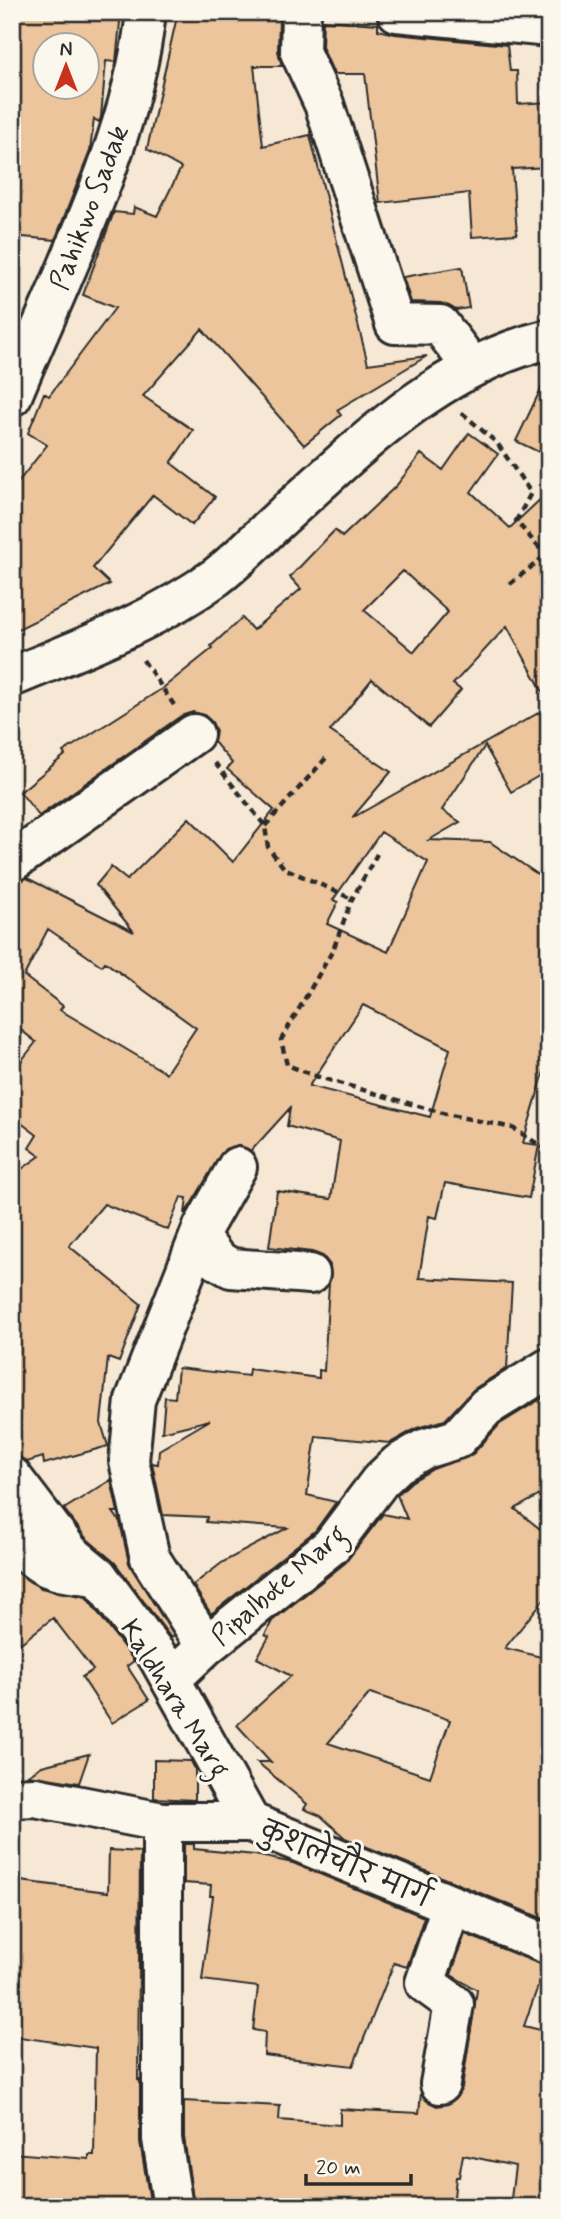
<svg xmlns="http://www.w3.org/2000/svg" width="561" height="2219" font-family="Mynerve,'Playpen Sans Deva',sans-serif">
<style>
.building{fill:#ecc59c;stroke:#2b2b2b;stroke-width:2;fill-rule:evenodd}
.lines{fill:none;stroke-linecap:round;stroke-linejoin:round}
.minor-casing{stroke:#2b2b2b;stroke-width:44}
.major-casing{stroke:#2b2b2b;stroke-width:44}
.path{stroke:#2b2b2b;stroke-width:4.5;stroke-dasharray:7 5;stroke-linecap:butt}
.minor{stroke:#fbf7ec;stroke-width:38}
.major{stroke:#fbf7ec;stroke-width:38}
.labels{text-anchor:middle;stroke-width:6;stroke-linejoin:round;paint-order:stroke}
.street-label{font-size:28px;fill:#2b2b2b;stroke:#fbf7ec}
</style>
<rect width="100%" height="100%" fill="#f6e8d4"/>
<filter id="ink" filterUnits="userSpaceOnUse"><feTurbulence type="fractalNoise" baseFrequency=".0143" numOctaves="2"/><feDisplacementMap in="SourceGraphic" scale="14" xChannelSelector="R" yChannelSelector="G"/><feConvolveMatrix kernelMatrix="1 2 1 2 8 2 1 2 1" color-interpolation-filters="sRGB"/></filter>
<g filter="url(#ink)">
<path class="building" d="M12,12H121L116,62L106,61L101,117L99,122L94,119L90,151L55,240L12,236ZM46,46H88V88H46Z
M178,12L213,19H279L278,51L282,66H254L263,146L310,135L368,364L427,356L337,410L341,415L304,445L202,329L143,396L193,430L171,463L215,497L192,525L153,495L93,568L110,584L12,632V490L47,445L28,433L44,393L49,396L115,308L83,295L114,212L133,214L134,207L157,216L181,168L147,149Z
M323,20L378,24V30L395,34L507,45L510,71H517L518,104L549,102V167L512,169L517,234L472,237L469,193L380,203L365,74H334L322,47Z
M462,267L469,308L456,310L441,303L411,302L403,277Z
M549,372V457L516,441Z
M469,433L498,454L471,492L510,528L549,491V703L507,626L453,684L461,690L429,727L372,679L330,731L391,772L352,818L549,707V770L511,792L485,746L442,810L460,822L429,840L490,842L549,882V1055L523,1143L539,1145L529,1198L445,1183L437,1218L429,1216L419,1278L512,1283L507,1368L474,1389L445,1420L417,1428L390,1443L316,1436L307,1495L336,1502L315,1531L211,1614L193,1585L223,1562L287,1528L206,1522L207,1517L163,1515L152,1463L158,1464L159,1450L210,1420L162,1432L165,1397L175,1398L178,1368L248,1376L249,1369L319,1378V1370L324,1371L330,1265L323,1256L312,1252L269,1247L277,1191L331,1199L340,1141L287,1126L290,1108L251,1151L238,1145L225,1149L185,1214L187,1198L181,1197L168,1230L104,1204L69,1246L141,1304L119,1362L108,1358L101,1423L108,1446L44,1464L43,1457L27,1462L12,1456V1176L40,1156L29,1148L37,1135L12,1116V1073L36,1042L12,1023V897L20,882L27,878L134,932L96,885L111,867L127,880L189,818L233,862L274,810L227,769L232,763L214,742L216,731L212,722L204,715L193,712L181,716L39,816L20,792L65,755L63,752L163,688L213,648L211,646L242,618L253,630L301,589L290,577L335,530L342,537L396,486L421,454L443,470ZM403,571L448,612L414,652L364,610ZM381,832L428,862L388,952L327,924L338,902L333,900ZM48,929L102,966L105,962L196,1028L166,1073L60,1010L63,1006L24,976ZM363,1005L450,1049L430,1117L309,1086Z
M549,1394V1490L515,1509L549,1536V1593L505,1648L549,1659V1921L345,1838L321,1816L304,1809L307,1804L257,1762H271L237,1725L291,1676L257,1658L269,1637L265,1635L272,1621L345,1563L383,1514L407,1519L397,1495L411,1482L433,1469L473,1454L500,1424ZM370,1693L450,1720L430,1777L328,1743Z
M111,1480L118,1512H113L120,1522L129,1563L174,1636L171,1638L115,1563L86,1538L64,1509Z
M12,1568L41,1588L86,1597L134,1661L127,1666L149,1700L112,1723L82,1677L93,1670L53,1618L12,1650Z
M89,1754L79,1783L28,1775L42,1766Z
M154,1760L191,1761L195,1769V1800L154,1798Z
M184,1844H194V1849L255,1855L293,1863L424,1917L407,1967L394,1963L353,2066L264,2055L265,2032L253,2030L258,1987L202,1980L213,1896H210L211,1885L184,1883Z
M109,1850L140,1852L138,2080L140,2079V2142L151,2207H12V2153L89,2159V2155H94L96,2048L12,2036V1880L108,1892Z
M465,1934L545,1966L524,2026L549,2032V2207H510L515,2166L463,2155L459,2177H456L453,2207H194L184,2137V2101L280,2106L279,2120L340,2125V2109L419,2113L421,2093L427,2101L437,2106L448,2104L456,2098L462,2088L477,1990L451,1975Z"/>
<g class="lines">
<g class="minor-casing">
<path id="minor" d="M301,12L300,52L324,104L395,324L440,325L472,367
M12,396C60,279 133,138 146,12
M12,862L194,734
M199,1237L217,1260L231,1268L310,1274
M12,1477L70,1553L98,1576L158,1657L250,1822
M12,1535C42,1573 50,1570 96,1576
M206,1646L150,1558L129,1461L135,1400L203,1227L237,1167
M171,1679L206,1646L331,1546L380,1481L398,1464L424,1449L457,1439L486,1407L549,1368
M12,1798L35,1797L162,1822H250L549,1945
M162,1822V2139L173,2207
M440,2084L454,2004L425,1983L451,1907"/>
</g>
<g class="major-casing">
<path id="major" d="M397,12L549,27
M12,677C82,648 155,621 216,577C237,561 256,541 275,523C357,449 438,365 549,339"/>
</g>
<path class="path" d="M462,413L497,443L531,493L516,521L549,559
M510,584L545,556
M143,660L174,705
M215,763L265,826L268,847L284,868L352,899
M265,826L326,758
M377,854L352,899L333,950L281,1040L287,1065L315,1076L446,1114L513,1128L549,1151"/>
<use href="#minor" class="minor"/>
<use href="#major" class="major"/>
</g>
</g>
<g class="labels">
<g class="street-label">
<text transform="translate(88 207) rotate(-69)" y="10">Pahikwo Sadak</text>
<text transform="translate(278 1584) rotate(-41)" y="10">Pipalbote Marg</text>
<text transform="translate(176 1698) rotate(58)" y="10">Kaldhara Marg</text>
<text transform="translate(346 1863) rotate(23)" y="10">कुशलेचौर मार्ग</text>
</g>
</g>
<rect width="561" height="2219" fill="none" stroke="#fbf7ec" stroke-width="42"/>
<rect x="21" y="21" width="519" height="2177" fill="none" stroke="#2b2b2b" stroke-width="2.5" filter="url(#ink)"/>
<g transform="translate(66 66)"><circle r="33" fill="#fbf7ec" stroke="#a8a59f" stroke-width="2"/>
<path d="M0-5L12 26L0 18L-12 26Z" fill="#c8321e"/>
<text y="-10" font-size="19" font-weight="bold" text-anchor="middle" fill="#2b2b2b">N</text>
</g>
<path d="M306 2174v10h105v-10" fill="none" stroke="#2b2b2b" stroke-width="3.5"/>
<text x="316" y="2174" font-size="21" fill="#2b2b2b" stroke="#fbf7ec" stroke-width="5" paint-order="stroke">20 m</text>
</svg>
